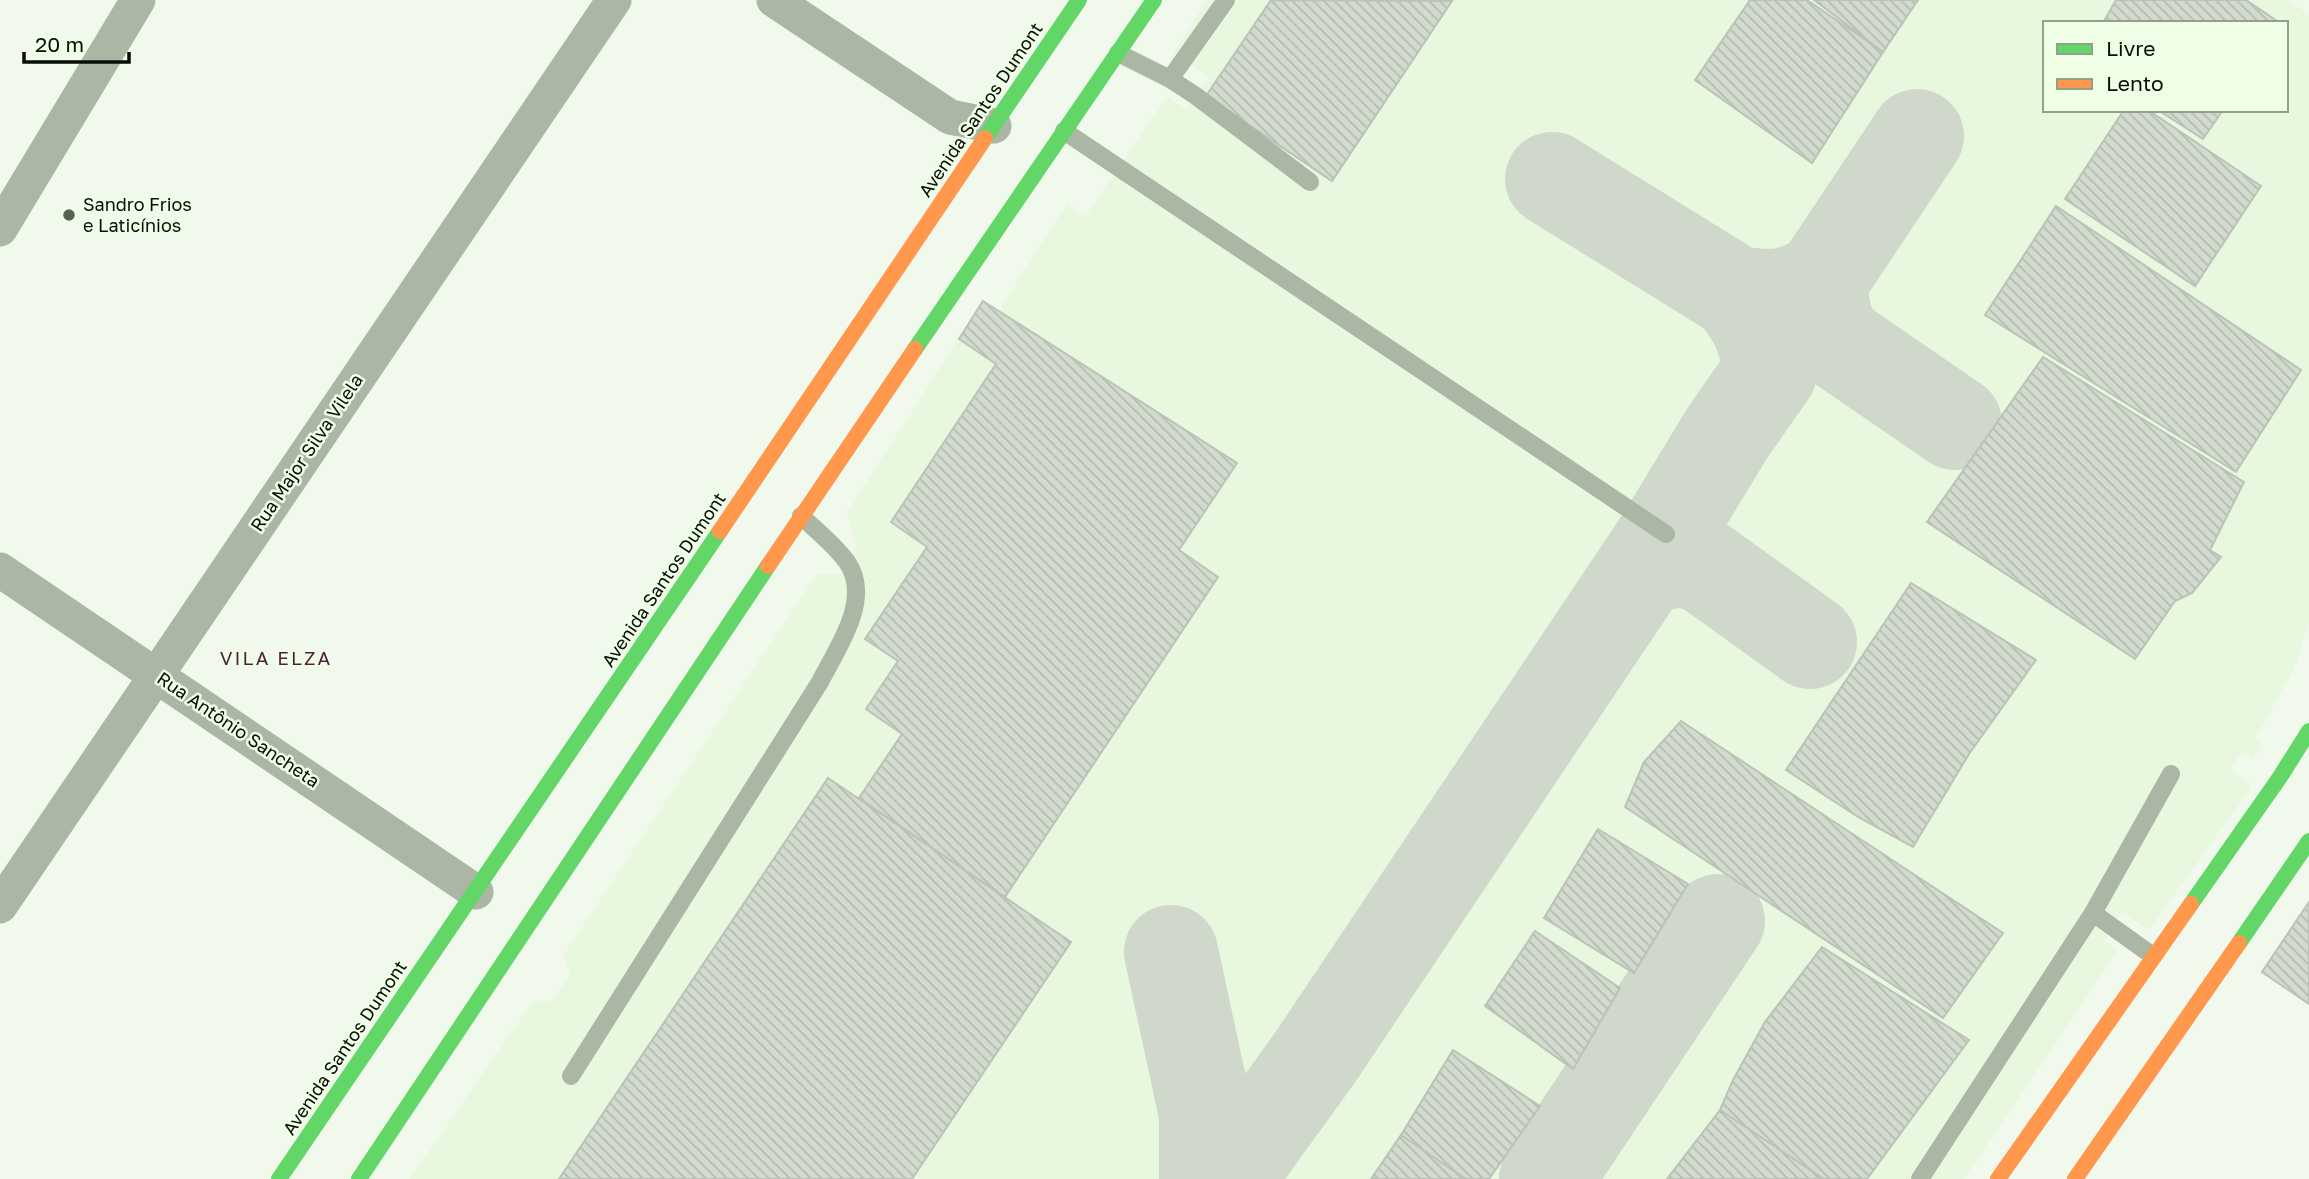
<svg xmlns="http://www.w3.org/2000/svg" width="2309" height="1179" font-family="'Golos Text',sans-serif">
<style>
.built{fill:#e7f8de;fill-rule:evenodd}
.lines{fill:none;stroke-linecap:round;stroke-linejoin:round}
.taxiway{stroke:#d0d8cb;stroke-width:94}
.building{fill:url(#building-back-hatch);stroke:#bbc2b7;stroke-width:2}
.lane{stroke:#abb6a5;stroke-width:18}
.street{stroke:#abb6a5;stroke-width:35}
.fast{stroke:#63d668;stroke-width:16}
.slow{stroke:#ff974d;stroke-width:16}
.poi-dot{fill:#596056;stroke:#efffe6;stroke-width:2.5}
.labels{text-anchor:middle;stroke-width:5;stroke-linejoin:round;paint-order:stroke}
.street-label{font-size:18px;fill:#080e05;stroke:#efffe6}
.poi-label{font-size:18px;fill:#080e05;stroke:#efffe6;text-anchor:start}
.neighbourhood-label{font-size:19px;letter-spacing:2px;fill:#561b41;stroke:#efffe6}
</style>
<defs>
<pattern id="building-back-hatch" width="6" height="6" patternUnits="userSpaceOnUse" patternTransform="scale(1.75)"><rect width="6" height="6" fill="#d3dbcf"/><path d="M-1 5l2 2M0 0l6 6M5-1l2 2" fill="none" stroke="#b4bbb0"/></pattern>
</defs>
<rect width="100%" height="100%" fill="#f0f9ec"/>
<path class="built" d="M1207,0H2288L2309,15V622L2295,667L2255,738L2262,746L2253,760L2242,752L2230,768L2252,786L2149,930L2122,912L2104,940L2117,951L1964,1179H410L533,1001H553L570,974L564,954L817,574L839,575L847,562L857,546L847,513L983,301L999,310L1067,204L1085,217L1167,97L1186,109L1210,77L1173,53ZM2045,23H2286V110H2045Z"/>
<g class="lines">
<path class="taxiway" d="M1552,179L1736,293
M1821,280L1917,136
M1639,574L1656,565L1678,560L1703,565L1810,642
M1171,952L1206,1114V1179
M1227,1179L1312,1062L1666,534L1728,432L1770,372C1765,337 1758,321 1736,293C1774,298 1787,298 1821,280L1822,301L1826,321L1837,342L1955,423
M1546,1179L1718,921"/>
</g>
<path class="building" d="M1271,0L1452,1L1332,181L1206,96Z
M1750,0H1807L1883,52L1812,163L1695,80Z
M1814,0H1918L1883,52Z
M2116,0H2246L2280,23H2103Z
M2124,110H2148L2261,186L2195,286L2065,199Z
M2158,110H2223L2203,139Z
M2056,206L2301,370L2236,472L1985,315Z
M983,301L1237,463L1179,550L1218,577L1005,897L859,798L902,734L866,709L898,661L865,639L927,547L891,522L996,364L959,339Z
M2043,357L2244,482L2210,550L2221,557L2192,593L2175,601L2135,659L1927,522Z
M1911,583L2036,660L1969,754L1913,847L1858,817L1786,770Z
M1681,721L2003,933L1943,1018L1625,807L1644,762Z
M828,778L1071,942L912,1179H559Z
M1598,829L1688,884L1634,973L1544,918Z
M2309,902V1004L2262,972Z
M1535,931L1620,988L1573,1069L1485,1006Z
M1822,947L1969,1040L1867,1179H1824L1720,1110L1733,1080L1765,1022Z
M1453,1050L1540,1106L1489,1179H1466L1401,1135Z
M1720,1110L1824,1179H1667Z
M1401,1135L1466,1179H1371Z"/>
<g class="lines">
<path class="lane" d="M1118,53L1170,79L1196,96L1310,182
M1170,79L1226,0
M1064,131L1666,534
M2153,956L2093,913L2171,774
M571,1076L820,682C837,648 873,599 847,562C835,545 816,530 801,516
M1920,1179L2093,913"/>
<path class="street" d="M774,0L950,117L994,126
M0,229L138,0
M0,570L476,892
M0,906L614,0"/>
<path class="fast" d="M985,138L1079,0
M915,349L1154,0
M2191,904L2280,777L2309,731
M2239,943L2309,841
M279,1179L720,531
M359,1179L768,566"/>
<path class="slow" d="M720,531L985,138
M768,566L915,349
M1998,1179L2191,904
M2075,1179L2239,943"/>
</g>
<circle class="poi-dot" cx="69" cy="215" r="7"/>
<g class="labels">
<g class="street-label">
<text transform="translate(981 110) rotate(-56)" y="6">Avenida Santos Dumont</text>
<text transform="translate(307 453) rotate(-56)" y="6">Rua Major Silva Vilela</text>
<text transform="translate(664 580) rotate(-56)" y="6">Avenida Santos Dumont</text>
<text transform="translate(238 730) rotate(34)" y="6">Rua Antônio Sancheta</text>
<text transform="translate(345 1048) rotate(-56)" y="6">Avenida Santos Dumont</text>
</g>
<g class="poi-label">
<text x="83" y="211">Sandro Frios<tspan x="83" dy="21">e Laticínios</tspan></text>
</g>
<g class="neighbourhood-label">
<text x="276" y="665">VILA ELZA</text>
</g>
</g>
<rect x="2043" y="21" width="245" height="91" fill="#efffe6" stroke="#939f8c" stroke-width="2"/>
<rect x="2057" y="44" width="35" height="10" fill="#63d668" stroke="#939f8c" stroke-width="2"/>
<text x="2106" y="56" font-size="21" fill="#080e05">Livre</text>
<rect x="2057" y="79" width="35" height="10" fill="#ff974d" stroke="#939f8c" stroke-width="2"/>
<text x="2106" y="91" font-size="21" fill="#080e05">Lento</text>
<path d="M24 52v10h105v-10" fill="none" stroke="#080e05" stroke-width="3.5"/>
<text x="35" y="52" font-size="21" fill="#080e05" stroke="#efffe6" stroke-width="5" paint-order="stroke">20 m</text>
</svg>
